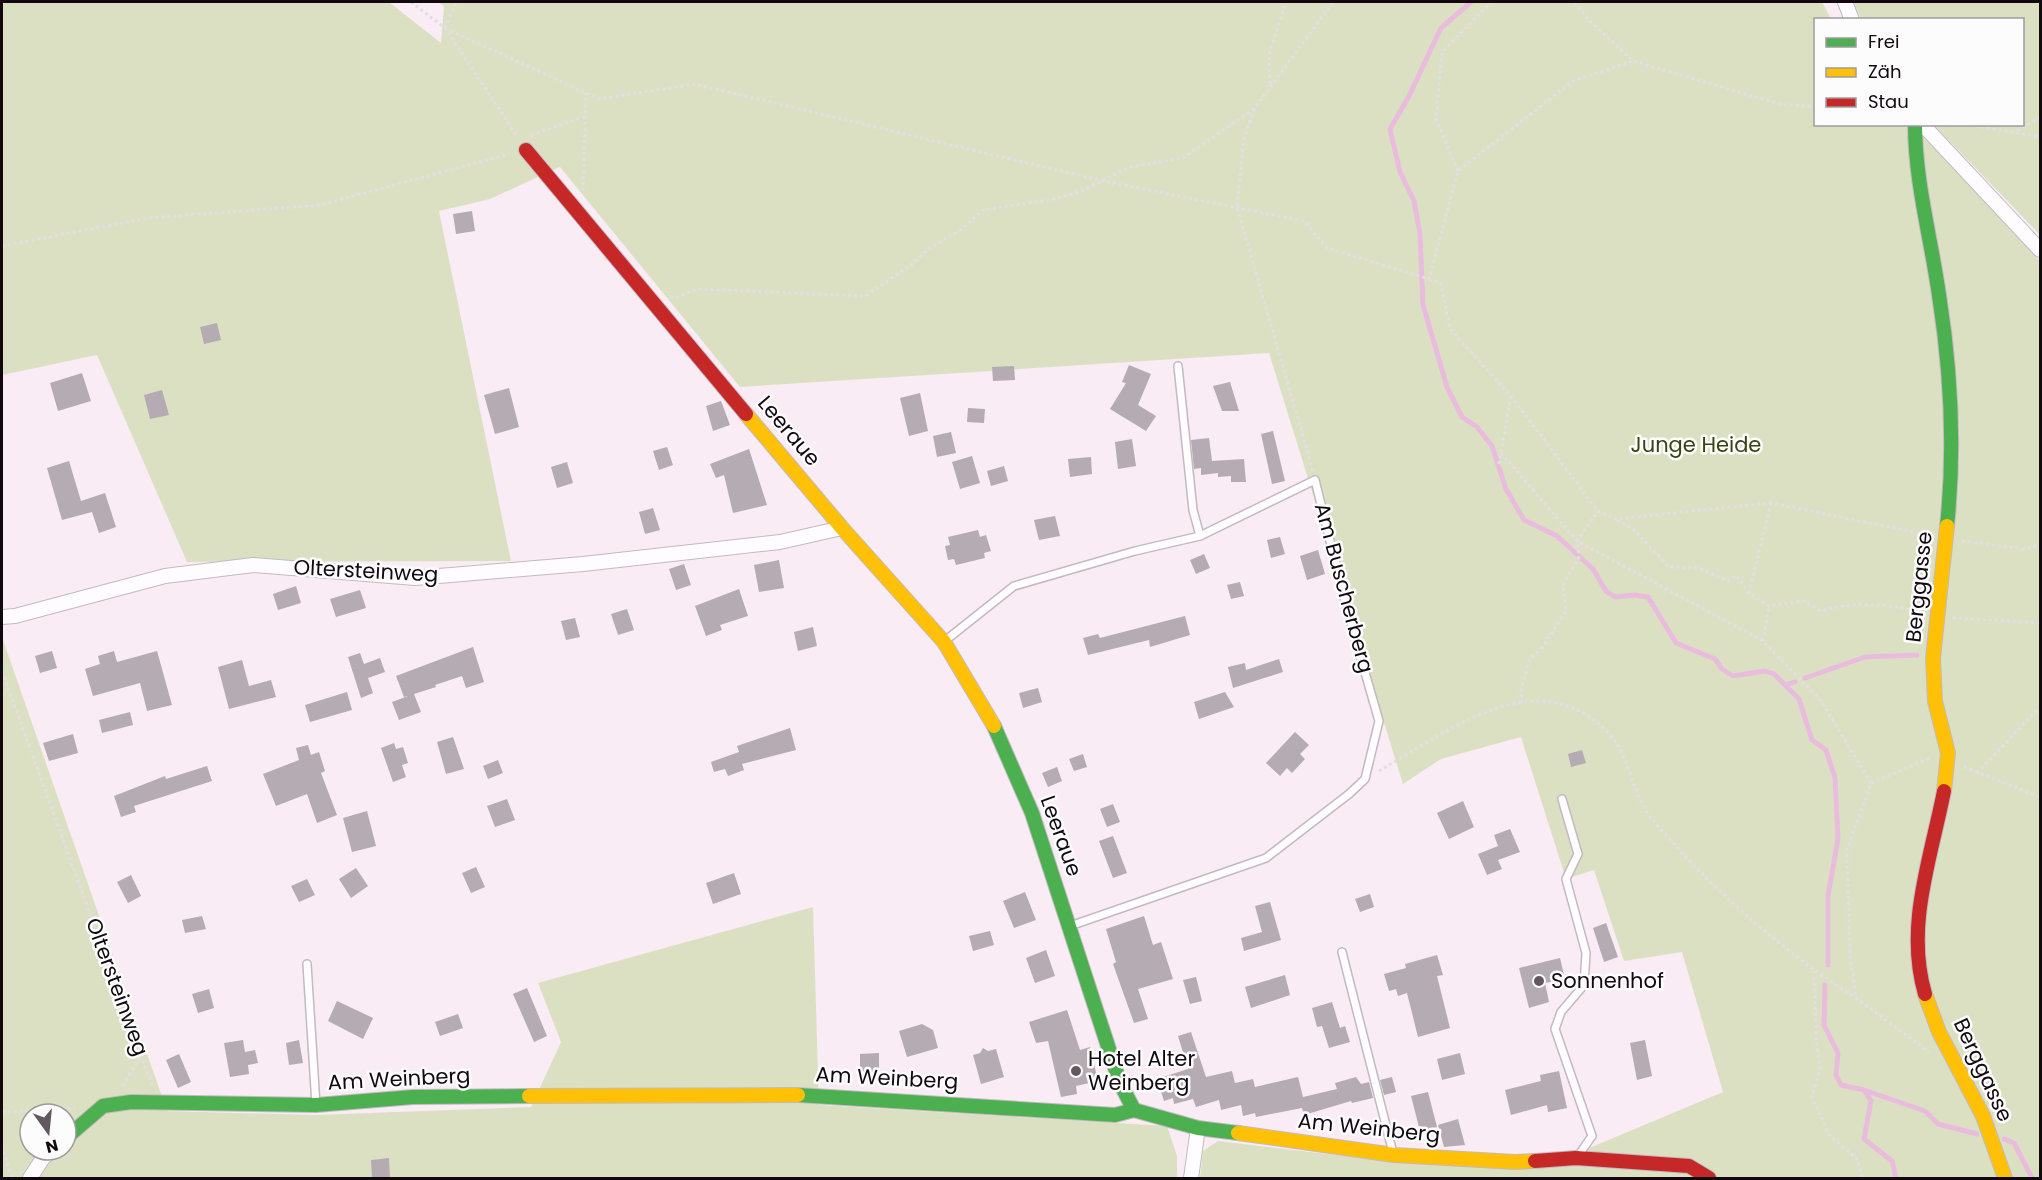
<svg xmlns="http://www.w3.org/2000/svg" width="2042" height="1180" font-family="Poppins,sans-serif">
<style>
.green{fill:#dce0c3;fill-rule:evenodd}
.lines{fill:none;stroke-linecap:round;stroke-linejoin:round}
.stream{stroke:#e9bcdd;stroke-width:5}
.building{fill:#b5abb2}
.lane-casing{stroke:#c4b9c1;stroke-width:10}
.street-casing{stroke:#c4b9c1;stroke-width:16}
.fast-casing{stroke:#c4b9c1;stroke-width:16}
.slow-casing{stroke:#c4b9c1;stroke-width:16}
.jam-casing{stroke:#c4b9c1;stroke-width:16}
.path{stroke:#e2dee1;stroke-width:3;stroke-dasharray:3 3;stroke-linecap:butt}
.lane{stroke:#fefcfe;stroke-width:7}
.street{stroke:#fefcfe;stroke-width:14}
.fast{stroke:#4caf50;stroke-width:14}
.slow{stroke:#ffc107;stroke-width:14}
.jam{stroke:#c62828;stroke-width:14}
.poi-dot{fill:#625860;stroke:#fcfcfc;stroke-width:2}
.labels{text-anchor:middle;stroke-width:5;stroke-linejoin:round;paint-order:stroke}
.street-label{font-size:21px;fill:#11090f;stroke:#fcfcfc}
.park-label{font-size:21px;fill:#374313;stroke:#fcfcfc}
.poi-label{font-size:21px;fill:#11090f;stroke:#fcfcfc;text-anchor:start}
</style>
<rect width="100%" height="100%" fill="#f9ecf5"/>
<path class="green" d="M2,2H389L441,43L444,6L438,2H1822L1831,19L1816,20V124L1912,125L2040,261V1178H1200L1203,1151L1218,1141L1387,1161L1575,1154L1723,1092L1682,952L1624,961L1594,870L1566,879L1521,737L1441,759L1403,784L1269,353L740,387L560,167L490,199L439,211L511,561L187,562L97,355L2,375Z
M1853,2H2040V235L1934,125L2022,124V20L1861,19Z
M2,637L167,1111L316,1115L531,1107L561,1042L538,983L813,907L819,1105L1167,1126L1177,1156V1178H2ZM30,1114H66V1150H30Z"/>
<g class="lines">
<path class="stream" d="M1471,2L1441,28L1409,96L1390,129L1400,172L1414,201L1420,234L1423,305L1447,387L1462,417L1477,427L1492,446L1506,489L1524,520L1557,536L1593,569L1606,591L1615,597L1634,595L1648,597L1676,643L1715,659L1722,669L1733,676L1765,671L1774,674L1799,699L1812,740L1826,750L1835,778L1838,839L1828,895V965
M1805,678L1865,657L1917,655
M1786,685L1795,682
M1825,985L1824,1025L1838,1053L1836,1075L1841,1085L1864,1090L1871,1101L1864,1139L1892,1161L1896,1178
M1864,1090L1925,1111L1938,1124L1977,1134
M2004,1139L2014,1143L2032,1178"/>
</g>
<path class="building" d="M472,211L475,231L456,234L453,214Z
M217,323L221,340L204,344L200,327Z
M1129,365L1151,374L1138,405L1156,416L1146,431L1110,409L1126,383L1122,382Z
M1014,366L1015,380L993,381L992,367Z
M82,373L91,401L58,411L50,383Z
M1230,382L1239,411H1222L1213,386Z
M509,388L519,427L495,434L484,395Z
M162,390L169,415L150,419L144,395Z
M920,393L928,431L909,436L900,398Z
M721,401L730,425L713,431L706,406Z
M968,408L985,409L984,423L967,422Z
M1273,431L1285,481L1272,484L1261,434Z
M951,432L956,453L937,457L933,436Z
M1209,438L1212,461L1244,459L1246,482H1231V476L1218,477V473L1201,475V468L1194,469L1191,440Z
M1132,439L1136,466L1118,469L1115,442Z
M667,447L673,465L659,470L653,451Z
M749,449L767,505L733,513L724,475L716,478L710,464Z
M972,456L980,483L960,489L952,462Z
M1091,457L1092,474L1070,477L1068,459Z
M69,461L81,501L105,493L116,527L99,533L92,512L62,520L47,468Z
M567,462L573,483L557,488L551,467Z
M1004,466L1008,481L991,486L987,471Z
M653,508L660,530L645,534L639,512Z
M1055,516L1060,536L1039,540L1034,520Z
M978,530L980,537L986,535L991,551L984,553L985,558L956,565L954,559L948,560L945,546L950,545L948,537Z
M1280,537L1285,554L1271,558L1267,540Z
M1318,550L1325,574L1307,580L1300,556Z
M1204,554L1210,568L1196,574L1190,560Z
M779,560L784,588L759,592L754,565Z
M684,564L691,585L676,590L669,569Z
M1240,582L1244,596L1231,599L1227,585Z
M296,586L301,603L278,610L273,594Z
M739,589L748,616L720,625L722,630L706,636L695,606Z
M360,590L366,608L336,617L330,599Z
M627,609L634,630L618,635L611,614Z
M1185,616L1190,635L1150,647L1149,640L1088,655L1083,638L1098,634L1100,638Z
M575,618L580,637L566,640L561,621Z
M813,627L817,646L798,651L794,632Z
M473,647L484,682L466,688L462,676L435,685L436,687L414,694L421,712L399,720L392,702L408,696L404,697L396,676Z
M52,651L57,668L40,673L35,656Z
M114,651L117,662L157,651L172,705L147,711L140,683L93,696L85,669L100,664L98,656Z
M360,653L364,664L380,658L385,672L368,678L373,693L361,698L348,657Z
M1279,659L1283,672L1233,688L1228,667L1245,663L1246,670Z
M242,660L249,686L271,680L276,697L229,709L218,667Z
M1038,688L1042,702L1023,708L1019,693Z
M347,692L352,710L310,722L305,705Z
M1225,692L1234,707L1199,719L1194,702Z
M130,712L133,725L102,733L99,720Z
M790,728L796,750L742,764L744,770L728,776L725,769L714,772L711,762L739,752L737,746Z
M1295,732L1309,745L1300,754L1305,759L1292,773L1287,768L1280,776L1266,763Z
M73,734L78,753L49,761L43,743Z
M453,737L464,769L446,774L437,742Z
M394,743L396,749L403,747L408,763L402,765L406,777L393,782L381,748Z
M308,745L311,755L319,752L325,771L321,773L337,815L317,823L307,794L276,806L263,774L299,760L296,748Z
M1582,750L1586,763L1571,767L1568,754Z
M1083,754L1087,767L1074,771L1069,759Z
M498,760L503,773L488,779L483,766Z
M207,766L212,781L134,806L136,812L121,817L114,796L165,776L166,779Z
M1057,767L1062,781L1048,787L1042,773Z
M507,799L515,820L495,827L487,806Z
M1463,801L1474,827L1449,839L1437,813Z
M1113,804L1120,822L1107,827L1100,809Z
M367,811L376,846L352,852L343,818Z
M1510,829L1520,852L1498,860L1502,869L1487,875L1478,854L1498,846L1494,835Z
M1113,836L1127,873L1113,878L1099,841Z
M476,867L485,887L471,893L462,873Z
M356,868L368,886L351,898L339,879Z
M734,873L741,894L713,904L706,883Z
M131,875L141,896L128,903L117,882Z
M307,879L315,895L299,902L291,886Z
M1025,892L1036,920L1014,928L1003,901Z
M1370,894L1374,907L1360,912L1355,899Z
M1270,902L1281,940L1244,951L1241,938L1262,932L1255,906Z
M202,916L206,929L185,933L182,920Z
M1144,916L1153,945L1161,942L1173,979L1138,989L1148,1019L1134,1023L1113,964L1116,962L1106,929Z
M1606,923L1618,957L1604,962L1593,928Z
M990,931L994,945L973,951L969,936Z
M1046,950L1055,976L1035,983L1026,958Z
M1437,955L1443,975L1437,976L1450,1028L1418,1037L1407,993L1398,996L1396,989L1389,991L1384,974L1406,968L1405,964Z
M1560,958L1565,979L1545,983L1549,1002L1529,1008L1519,968Z
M1285,975L1290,995L1251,1008L1245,987Z
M1196,977L1202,1001L1190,1004L1183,980Z
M527,988L547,1036L534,1042L513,994Z
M209,989L214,1008L198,1013L192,994Z
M337,1001L373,1018L363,1039L328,1021Z
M1332,1002L1340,1028L1345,1026L1350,1042L1329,1048L1322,1026L1317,1027L1312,1008Z
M1067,1010L1080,1050L1090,1047L1098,1081L1076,1086L1077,1094L1061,1097L1048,1041L1036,1043L1029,1022Z
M458,1014L463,1028L440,1036L435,1022Z
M922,1024L933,1030L938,1048L907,1057L899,1031Z
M1191,1032L1206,1077L1232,1071L1235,1083L1253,1079L1255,1087L1298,1077L1303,1097L1337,1089L1335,1083L1356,1077L1361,1084L1369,1082L1373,1098L1352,1103L1351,1101L1304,1115L1302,1108L1256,1117L1255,1113L1243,1116L1241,1105L1221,1110L1219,1100L1196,1107L1193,1099L1174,1104L1173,1098L1164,1101L1157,1079L1188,1069L1178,1036Z
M243,1040L245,1052L255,1050L258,1063L248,1065L249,1074L230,1077L224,1043Z
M299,1040L303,1063L289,1065L286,1043Z
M1645,1040L1652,1076L1637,1080L1630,1043Z
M983,1048L988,1051L996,1049L1004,1077L981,1084L973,1055L980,1053Z
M879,1053V1074H860V1054Z
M1460,1053L1465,1074L1442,1080L1437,1059Z
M179,1054L191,1082L178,1088L166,1060Z
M1559,1071L1567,1108L1548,1112L1547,1105L1511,1115L1505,1090L1541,1081L1540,1075Z
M1392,1077L1396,1092L1384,1095L1380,1080Z
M1428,1092L1437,1127L1420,1131L1411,1096Z
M1458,1119L1465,1145L1444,1147L1438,1125Z
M389,1158L390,1179H372L371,1160Z"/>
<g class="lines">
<g class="lane-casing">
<path id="lane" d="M1178,366L1193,510L1200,536
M946,640L1014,586L1135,551L1200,536L1315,480L1347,610L1379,721L1365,779L1349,794L1266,858L1070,926
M1562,799L1578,854L1566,879L1586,953L1584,985L1561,1012L1555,1029L1592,1136L1578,1156
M1342,952L1393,1153
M307,964L316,1105"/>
</g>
<g class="street-casing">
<path id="street" d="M1845,2L1852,20
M1922,124L2040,250
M2,617L15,616L165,576L253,565L415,578L583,564L780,542L842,528
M30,1178L43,1158L52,1150
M1191,1178L1198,1128"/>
</g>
<g class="fast-casing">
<path id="fast" d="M1915,124C1915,182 1931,238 1939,295C1951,371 1955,450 1947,526
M994,726L1032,813L1120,1083L1134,1110
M798,1095L1115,1115L1134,1110L1198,1128L1238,1133
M66,1138L103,1106L131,1102L316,1105L413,1097L529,1096"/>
</g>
<g class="slow-casing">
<path id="slow" d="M746,414L842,528L944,642L994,726
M1944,791L1948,753L1935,701L1933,658L1947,526
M1925,994L1939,1032L1983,1116L2005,1178
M529,1096L798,1095
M1238,1133L1394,1155L1515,1162L1535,1161"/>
</g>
<g class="jam-casing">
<path id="jam" d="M526,150L746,414
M1925,994C1905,926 1931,858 1944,791
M1535,1161L1576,1158L1689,1166L1709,1178"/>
</g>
<path class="path" d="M411,2L445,28L517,136
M1575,2L1590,21L1633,61L1779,104L1816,107
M445,28L599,99L694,84L1099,180L1304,221L1327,248L1429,279L1458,171L1573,81L1633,61
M445,28L456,2
M1270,84L1269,55L1286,2
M1963,124L2040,137
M2017,131L2040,117
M531,135L586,116
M1458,171L1436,119L1442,52L1491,2
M583,191L586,93
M2,246L149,218L320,205L509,154
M1429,279L1441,283L1450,329L1511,396L1598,511L1615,519L1771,503L1929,535
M670,297H678L696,289L866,296L915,262L928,249L962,229L982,210L1055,199L1079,192L1127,168L1183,158L1255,108
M1501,453L1577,541L1763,641L1821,701L1871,783L1847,850L1850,955L1856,998L1929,1052
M1499,464L1511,396
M1313,471L1237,207L1244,138L1255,108L1333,2
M1617,520L1634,530L1669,567L1698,568L1728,581L1736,575L1749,593L1769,606L1804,601L1821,611C1854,601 1887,603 1920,613
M1962,541L2024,549L2040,545
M1749,593L1771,503
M1953,618L2040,623
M1763,641L1769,606
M2,671L152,1085
M1522,703L1521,689L1530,659L1541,649L1566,611L1563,585L1579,557L1577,541L1598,511
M1964,767L2040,797
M1379,771C1449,731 1540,657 1611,736C1630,757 1633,797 1651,818C1709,887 1781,950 1856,998
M1977,773L2040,707
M1871,783L1930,758
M1814,971L1816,1038L1820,1068L1812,1096L1829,1135L1858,1160L1862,1178
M123,1086L141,1055
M2,1112L75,1108
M2,1146L12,1178"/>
<use href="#lane" class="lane"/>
<use href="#street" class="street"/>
<use href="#fast" class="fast"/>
<use href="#slow" class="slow"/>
<use href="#jam" class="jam"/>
</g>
<g class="poi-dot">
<circle cx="1539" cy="981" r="6"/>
<circle cx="1076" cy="1071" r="6"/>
</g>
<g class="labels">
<g class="street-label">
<text transform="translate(789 431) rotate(50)" y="7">Leeraue</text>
<text transform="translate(366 571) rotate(3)" y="7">Oltersteinweg</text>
<text transform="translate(1919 587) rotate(-84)" y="7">Berggasse</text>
<text transform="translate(1344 588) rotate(75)" y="7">Am Buscherberg</text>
<text transform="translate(1061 836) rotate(70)" y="7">Leeraue</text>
<text transform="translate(117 987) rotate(70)" y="7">Oltersteinweg</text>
<text transform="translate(1983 1070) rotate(65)" y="7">Berggasse</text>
<text transform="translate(887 1078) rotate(3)" y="7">Am Weinberg</text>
<text transform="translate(399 1079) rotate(-3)" y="7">Am Weinberg</text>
<text transform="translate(1369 1128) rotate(6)" y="7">Am Weinberg</text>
</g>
<g class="park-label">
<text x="1696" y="452">Junge Heide</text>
</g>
<g class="poi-label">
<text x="1551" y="988">Sonnenhof</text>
<text x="1088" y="1066">Hotel Alter<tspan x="1088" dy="24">Weinberg</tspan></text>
</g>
</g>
<rect width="2042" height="1180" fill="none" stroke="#11090f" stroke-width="6"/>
<rect x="1814" y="18" width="210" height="108" fill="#fcfcfc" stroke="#9e9b9d" stroke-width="1.5"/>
<rect x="1826" y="38" width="30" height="9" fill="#4caf50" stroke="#9e9b9d" stroke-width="1.5"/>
<text x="1868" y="48" font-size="18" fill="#11090f">Frei</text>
<rect x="1826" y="68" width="30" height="9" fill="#ffc107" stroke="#9e9b9d" stroke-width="1.5"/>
<text x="1868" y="78" font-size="18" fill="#11090f">Zäh</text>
<rect x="1826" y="98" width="30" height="9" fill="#c62828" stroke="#9e9b9d" stroke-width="1.5"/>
<text x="1868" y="108" font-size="18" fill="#11090f">Stau</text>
<g transform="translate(48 1132) rotate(165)"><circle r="28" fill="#fcfcfc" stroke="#9e9b9d" stroke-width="1.5"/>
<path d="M0-4.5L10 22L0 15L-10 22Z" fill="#625860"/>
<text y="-9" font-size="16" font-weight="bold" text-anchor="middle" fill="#11090f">N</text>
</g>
</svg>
